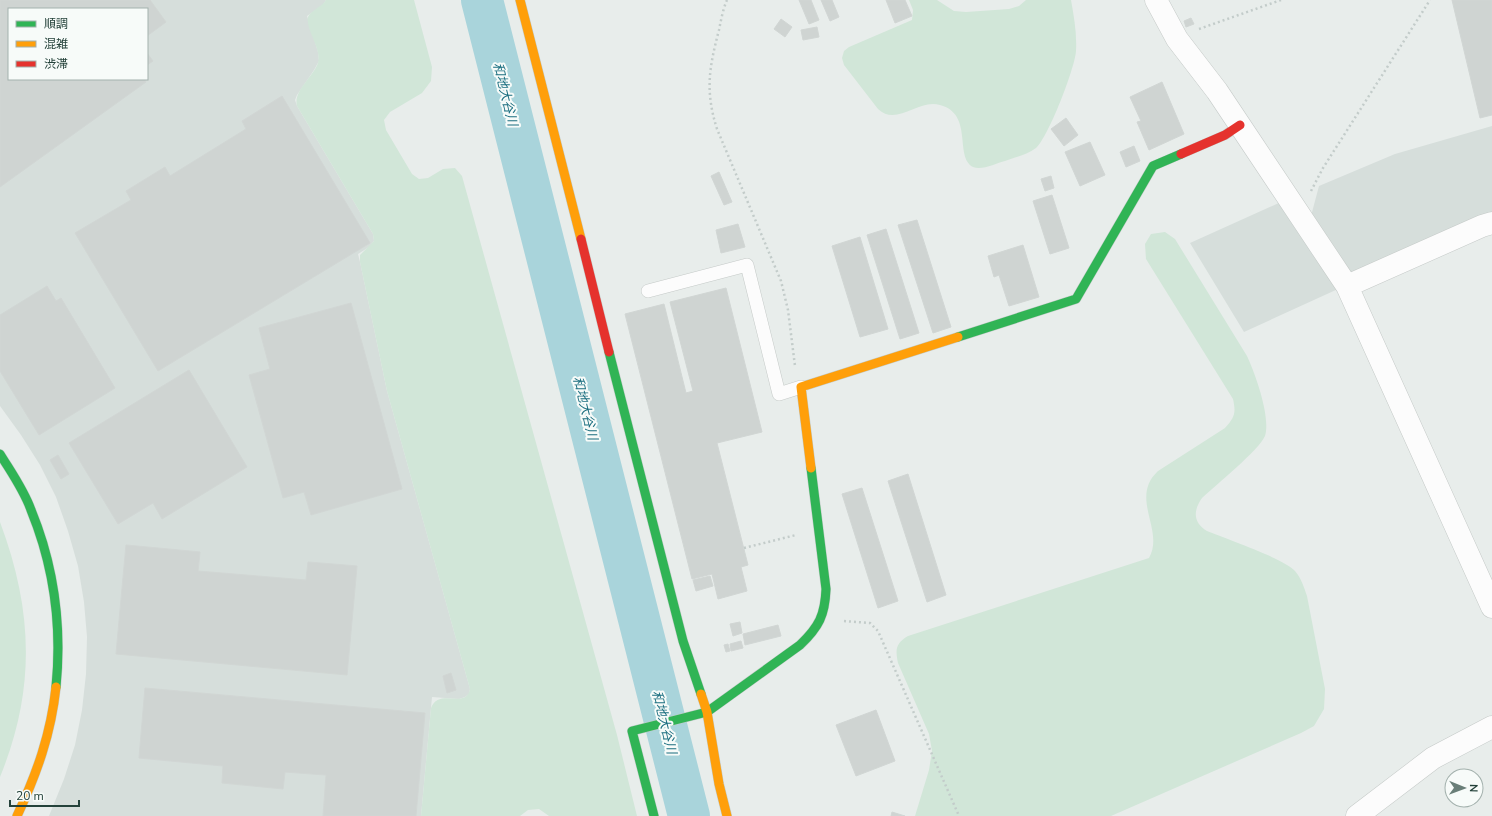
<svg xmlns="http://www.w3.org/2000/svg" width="1492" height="816" font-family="'Nunito Sans','Noto Sans JP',sans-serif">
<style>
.built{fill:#d6dedb;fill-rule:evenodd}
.green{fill:#d1e6d8}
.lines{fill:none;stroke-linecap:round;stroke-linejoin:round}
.river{stroke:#a9d4db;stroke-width:42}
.building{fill:#cfd4d2;stroke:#d1d6d4}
.lane-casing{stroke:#c5cac8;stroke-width:14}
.street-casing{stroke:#c5cac8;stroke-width:23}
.fast-casing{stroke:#c3cbc8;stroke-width:10}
.slow-casing{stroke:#c3cbc8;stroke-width:10}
.jam-casing{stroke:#c3cbc8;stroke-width:10}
.path{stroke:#c3ccca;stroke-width:2.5;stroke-dasharray:2 3;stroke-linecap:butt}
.lane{stroke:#fcfcfc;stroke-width:13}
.street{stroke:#fcfcfc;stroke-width:22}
.fast{stroke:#30b455;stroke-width:9}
.slow{stroke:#ff9f0a;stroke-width:9}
.jam{stroke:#e5322d;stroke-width:9}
.labels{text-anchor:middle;stroke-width:4;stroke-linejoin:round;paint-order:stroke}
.water-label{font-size:13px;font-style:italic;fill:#1c6f80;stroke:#f7fbf9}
</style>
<rect width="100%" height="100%" fill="#e8edeb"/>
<path class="built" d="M0,0H326L323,5L307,16L318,52L319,61L314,70L297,95L295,100L297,106L373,234L374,241L369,247L358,254L360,262L387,391L470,689L469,694L465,697L459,699L432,697L421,816H49L64,779L75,745L82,710L86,674L87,637L84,602L78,566L68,531L56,497L40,465L21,435L0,406ZM9,9H147V79H9Z
M1492,126V216L1358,274L1348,271L1311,216L1319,186L1395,154Z
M1281,202L1338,289L1244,332L1190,243Z"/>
<path class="green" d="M326,0H414L432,67L431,81L422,93L390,112L384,120L386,130L412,174L419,179L428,178L443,169L455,168L462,176L617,735L637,816H549L539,809L528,810L520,816H421L431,708C439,687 466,710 470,689L387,391L360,262V255L374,241L373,234L297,106C293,91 313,77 318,63C322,49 305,29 308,17C311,10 322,7 326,0Z
M909,0H937L954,11L966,12L1009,9L1019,6L1026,0H1071C1074,17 1077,34 1076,51C1075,68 1048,138 1036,148C1027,155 1015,157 1005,161C996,163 982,171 973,167C954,157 974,114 940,105C919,98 897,127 878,109L844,65L842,58L844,51L849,47L912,20L913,10Z
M1165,232L1175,239L1247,356C1255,373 1271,417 1265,436C1259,450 1215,486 1202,498C1193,511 1193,522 1207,531C1224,538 1285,559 1295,571C1301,578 1304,587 1307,596L1325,689L1324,709L1314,726L1301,733L1111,816H915L929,770L932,751L929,734L898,663C895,649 896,643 908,636L1149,558C1165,530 1129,498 1158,471L1225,428C1235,417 1236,413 1233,399L1146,259L1145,244L1151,234Z
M0,522C33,610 36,689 0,777Z"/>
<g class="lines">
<path class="river" d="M482,0L689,816"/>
</g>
<path class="building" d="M0,0H150L166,22L147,36V9H9V79H144L146,82L0,187Z
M799,0H811L819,20L809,24Z
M821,0H832L839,17L830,21Z
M886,0H905L912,16L895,23Z
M1452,0H1492V115L1480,118Z
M1191,18L1194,24L1186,27L1184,21Z
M781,19L792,27L785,37L774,29Z
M817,27L819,37L803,40L801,30Z
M147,53L153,61L147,65Z
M1162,82L1184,134L1149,150L1137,122L1141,121L1130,97Z
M282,96L370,243L158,371L75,233L131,200L126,191L165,167L170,176L246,129L242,121Z
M1066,118L1078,135L1064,146L1051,129Z
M1090,142L1105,175L1080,186L1065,152Z
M1134,146L1140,161L1126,167L1120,152Z
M719,172L732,202L724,205L711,176Z
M1051,176L1054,188L1045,191L1041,179Z
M1052,195L1069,248L1050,254L1033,201Z
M917,220L951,327L933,333L898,225Z
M738,224L745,247L721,253L716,230Z
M886,229L919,333L900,339L867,235Z
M860,237L888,329L860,337L832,246Z
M1023,245L1039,297L1009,306L999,275L994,277L988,256Z
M47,286L56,301L61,298L115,388L39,435L0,371V315Z
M726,288L762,432L717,443L748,565L741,567L747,591L718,599L712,574L692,579L625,314L664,304L686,393L693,391L670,302Z
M351,303L402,489L311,515L304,492L283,498L249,375L270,369L259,328Z
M189,370L247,467L162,519L153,503L118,524L69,443Z
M58,455L69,474L61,479L50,460Z
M908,474L946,595L927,602L888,481Z
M862,488L898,601L878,608L842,494Z
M126,545L200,552L198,571L306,580L308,562L357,566L347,675L116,654Z
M710,576L713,586L696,591L693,580Z
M740,622L742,633L733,636L730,624Z
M778,625L781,636L745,645L743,634Z
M741,641L743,648L731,651L730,644Z
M728,644L730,651L726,652L724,645Z
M451,673L456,690L447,693L443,676Z
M145,688L425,713L416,816H323L326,775L285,772L283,789L222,783L223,766L139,758Z
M876,710L895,761L856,776L836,725Z
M892,812L905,816H891Z"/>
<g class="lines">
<g class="lane-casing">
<path id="lane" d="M648,291L747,265L779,394L801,387"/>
</g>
<g class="street-casing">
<path id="street" d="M1156,0L1177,39L1217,91L1347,286L1492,607
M1347,286L1482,226L1492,223
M1357,816L1433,758L1492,727"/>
</g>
<g class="fast-casing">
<path id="fast" d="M958,337L1076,299L1153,166L1181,154
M609,352L683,641L701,694
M0,454C11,472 24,490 31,510C54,566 62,626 56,687
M654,816L632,731L707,712L800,645C819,627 825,615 826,589L811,468"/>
</g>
<g class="slow-casing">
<path id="slow" d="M520,0L581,239
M811,468L801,387L958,337
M701,694L707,712L719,784L727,816
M17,816C37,773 51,734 56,687"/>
</g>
<g class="jam-casing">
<path id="jam" d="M1181,154L1225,135L1240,125
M581,239L609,352"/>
</g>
<path class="path" d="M727,0C723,9 721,20 719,30C709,68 705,91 717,129L781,281L788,310L795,366
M1199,29L1281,0
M1311,191L1323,168L1430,0
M744,548L796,535
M844,621L870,623L878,631L959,816"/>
<use href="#lane" class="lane"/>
<use href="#street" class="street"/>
<use href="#fast" class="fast"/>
<use href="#slow" class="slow"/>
<use href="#jam" class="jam"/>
</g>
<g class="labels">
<g class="water-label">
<text transform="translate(506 94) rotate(76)" y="5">和地大谷川</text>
<text transform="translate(586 408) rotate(76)" y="5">和地大谷川</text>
<text transform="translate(665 722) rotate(76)" y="5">和地大谷川</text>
</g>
</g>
<rect x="8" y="8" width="140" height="72" fill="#f7fbf9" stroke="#a3b1ad"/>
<rect x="16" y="21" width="20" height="6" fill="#30b455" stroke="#a3b1ad"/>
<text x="44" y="28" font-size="12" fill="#24423a">順調</text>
<rect x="16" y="41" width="20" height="6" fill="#ff9f0a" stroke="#a3b1ad"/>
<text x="44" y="48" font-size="12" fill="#24423a">混雑</text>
<rect x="16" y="61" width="20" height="6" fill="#e5322d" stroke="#a3b1ad"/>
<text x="44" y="68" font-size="12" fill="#24423a">渋滞</text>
<g transform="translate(1464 788) rotate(91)"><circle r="19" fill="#f7fbf9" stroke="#a3b1ad"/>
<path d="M0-3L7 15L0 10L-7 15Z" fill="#697e78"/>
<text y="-6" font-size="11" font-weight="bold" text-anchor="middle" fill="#24423a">N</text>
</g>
<path d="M10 800v6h69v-6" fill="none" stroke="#24423a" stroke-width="2"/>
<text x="16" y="800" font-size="12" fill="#24423a" stroke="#f7fbf9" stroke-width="3" paint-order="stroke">20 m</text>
</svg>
